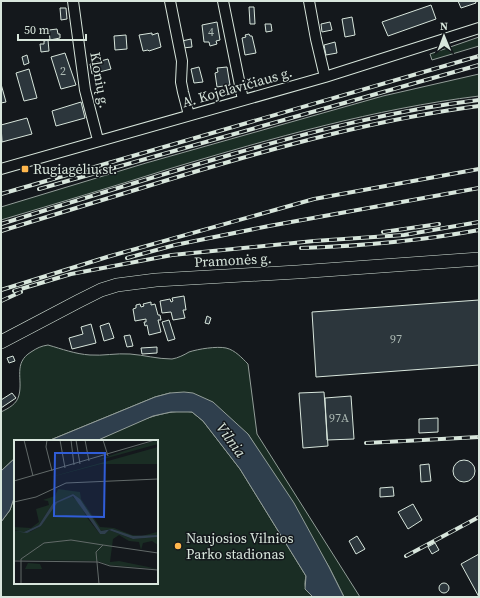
<svg xmlns="http://www.w3.org/2000/svg" width="480" height="598" font-family="'Source Serif 4',serif">
<style>
.green{fill:#1a2d24;stroke:#939e99}
.water{fill:#2f3f4d;stroke:#939e99}
.building{fill:#2c363c;stroke:#d8e6dc}
.lines{fill:none;stroke-linecap:round;stroke-linejoin:round}
.minor-casing{stroke:#d8e6dc;stroke-width:12}
.major-casing{stroke:#d8e6dc;stroke-width:14}
.minor{stroke:#14181c;stroke-width:10}
.major{stroke:#14181c;stroke-width:13}
.rail-casing{stroke:#d8e6dc;stroke-width:4}
.rail{stroke:#14181c;stroke-width:2.5;stroke-dasharray:8;stroke-linecap:butt}
.poi-dot{fill:#ffb74d;stroke:#14181c;stroke-width:1.5}
.labels{text-anchor:middle;stroke-width:3;stroke-linejoin:round;paint-order:stroke}
.number-label{font-size:12px;fill:#adbab4}
.street-label{font-size:14px;fill:#d8e6dc;stroke:#14181c}
.poi-label{font-size:14px;fill:#d8e6dc;stroke:#14181c;text-anchor:start}
.water-label{font-size:15px;font-style:italic;fill:#d8e6dc;stroke:#14181c}
.inset-road{fill:none;stroke:#626a69;stroke-width:1}
.view{fill:#305dd8;fill-opacity:0.15;stroke:#305dd8;stroke-width:2}
.inset-edge{fill:none;stroke:#d8e6dc;stroke-width:2}
</style>
<rect width="100%" height="100%" fill="#14181c"/>
<path class="green" d="M479,37V46L432,60L430,54Z
M479,74V96C374,109 273,138 172,168C115,186 58,203 1,220V207L146,163L383,96Z
M48,345C62,349 75,354 90,355C103,356 116,353 130,354C144,355 157,359 172,359C178,358 184,355 189,352C198,349 217,346 226,348C235,350 242,358 248,364L257,434L360,597H344L329,567L248,434L170,393L155,397L48,441H15V458L1,471V412C9,408 17,404 19,395C23,379 13,363 31,352C37,348 41,346 48,345Z
M184,411L192,412L203,421L240,469L306,576C303,591 307,587 313,597H1V522L10,510L15,495V583H157V441H96C124,428 152,412 184,411Z"/>
<path class="water" d="M184,392L193,393L213,402L248,434L294,503L329,567L344,597H313L305,589L306,576L240,469L203,421L192,412H171L153,416L96,441H48L155,397L170,393Z
M15,458V495L10,510L1,522V471Z"/>
<path class="building" d="M458,1H475L476,3L461,8Z
M431,5L436,19L388,36L382,22Z
M249,7H254L255,24H250Z
M60,8H66L67,19L61,20Z
M352,17L355,35L345,37L342,19Z
M217,22L220,40L216,41L217,44L210,46L209,42H204L202,25Z
M330,22L332,30L322,32L321,24Z
M265,24H271L272,31L266,32Z
M57,29L58,34H60V38L50,40L49,30Z
M152,33V35L158,33L161,47L149,51L148,50L143,51L139,35Z
M249,34L250,36H252L256,53L245,55L242,38L246,37L245,35Z
M126,35L127,49L115,50L114,36Z
M191,39L192,47L183,48L182,41Z
M48,40L49,51L41,52L40,44H44V41Z
M335,42L337,53L326,55L324,45Z
M65,53L76,85L61,89L51,57Z
M27,55L29,63L24,65L22,57Z
M108,59L111,69L92,74L90,64Z
M199,67L203,82L194,83L191,69Z
M227,67L230,85L217,87L215,73L218,72L217,68Z
M29,69L37,98L24,101L16,73Z
M1,84L6,102L1,103Z
M81,102L85,118L56,126L52,111Z
M27,118L32,134L2,142L1,125Z
M184,296L186,310H183L185,318L173,320L171,312L162,313L160,301L170,299L171,302L173,301L172,298Z
M479,300V365L316,377L312,312Z
M151,302V305L155,304L158,315H160L161,320H158L161,332L149,335L147,325L145,326L144,322H146V319L135,321L133,309L136,308V305L140,304L141,307L144,306L143,304Z
M207,316L211,318L209,324L205,323Z
M169,320L175,339L168,341L162,322Z
M109,323L114,338L104,341L100,326Z
M91,324L96,343L72,349L69,338L83,334L81,327Z
M130,335L133,346L127,347L124,336Z
M157,347V353L142,354L141,348Z
M13,356L15,361L9,363L7,358Z
M324,392L328,446L303,448L299,393Z
M12,393L16,398L1,408V400Z
M351,396L354,439L327,440L325,398Z
M438,418V432L419,433V419Z
M453 471a11 11 0 1 1 22 0a11 11 0 1 1-22 0Z
M429,464L431,481L421,482L420,465Z
M393,487L394,496L380,497V488Z
M413,504L422,520L408,529L398,512Z
M357,536L365,549L356,554L349,541Z
M435,543L439,550L432,554L428,547Z
M479,554V597L461,564Z
M439 588a5 5 0 1 1 10 0a5 5 0 1 1-10 0Z"/>
<g class="lines">
<g class="minor-casing">
<path id="minor" d="M73,1L85,90L98,140
M170,1L182,61L181,82L183,92L189,115
M223,1L243,100
M309,1L316,39L325,77
M1,169L325,77L479,28"/>
</g>
<g class="major-casing">
<path id="major" d="M1,342L79,301L101,290L117,285L156,280L297,272L479,259"/>
</g>
<use href="#minor" class="minor"/>
<use href="#major" class="major"/>
<g class="rail-casing">
<path id="rail" d="M39,189L479,65
M1,194L479,56
M1,224C78,200 156,176 233,154C314,131 395,110 479,100
M1,231C62,212 123,194 184,175C281,146 378,119 479,106
M383,232L439,224
M301,248C361,246 420,241 479,230
M127,258L175,245L269,226L479,188
M1,290L107,257L314,199L479,169
M14,291L71,274L172,255L314,241L404,235L479,222
M1,301L21,292
M366,443L479,437
M406,556L479,517"/>
</g>
<use href="#rail" class="rail"/>
</g>
<g class="poi-dot">
<rect x="21" y="165" width="8" height="8" rx="2"/>
<circle cx="178" cy="546" r="4"/>
</g>
<g class="labels">
<g class="number-label">
<text x="211" y="36">4</text>
<text x="63" y="75">2</text>
<text x="396" y="343">97</text>
<text x="339" y="422">97A</text>
</g>
<g class="street-label">
<text transform="translate(100 80) rotate(80)" y="5">Klonių g.</text>
<text transform="translate(237 87) rotate(-16)" y="5">A. Kojelavičiaus g.</text>
<text transform="translate(233 260) rotate(-3)" y="5">Pramonės g.</text>
</g>
<g class="poi-label">
<text x="33" y="174">Rugiagėlių st.</text>
<text x="186" y="543">Naujosios Vilnios<tspan x="186" dy="16">Parko stadionas</tspan></text>
</g>
<g class="water-label">
<text transform="translate(231 440) rotate(54)" y="5">Vilnia</text>
</g>
</g>
<g transform="translate(14 440)">
<rect width="144" height="144" fill="#14181c"/>
<path d="M143,0L144,4L86,20V19ZM144,7V24H87L26,40ZM44,49L66,52L67,59L86,87L100,88L118,95L128,96L143,92L144,95L129,97L115,96L98,89L87,91L59,54L39,63L25,85L10,92L0,90V87L17,88L25,82L22,69L35,65L34,61L29,60L41,56ZM58,56L65,63L74,79L86,94H91L95,90L119,99L144,97V105L138,101L129,103L127,110L125,102L115,101L105,95L99,99L96,122L105,121L144,129L94,125L84,121L0,120V91L16,92L27,86L42,63ZM14,123L26,124L28,129H11Z" fill="#1a2d24"/>
<path d="M59,54L66,59L87,91L98,89L119,96L144,95V97L119,99L95,90L91,94H86L59,56L43,63L27,86L13,93L0,91L10,92L25,85L39,63Z" fill="#2f3f4d"/>
<path class="inset-road" d="M10,0L19,36M33,0L32,7L38,31M46,0L51,28M57,0L60,25M62,0L66,24M71,0L75,21M89,0L94,16M0,41L141,0M0,62L22,57L52,43L144,39M0,121L84,122L96,126L144,130M7,144V119L30,103L57,100L89,105M85,144L82,112L89,105L144,113"/>
<path class="view" d="M41,13H91L90,77L40,76Z"/>
<rect width="144" height="144" class="inset-edge"/>
</g>
<rect width="480" height="598" fill="none" stroke="#d8e6dc" stroke-width="4"/>
<g transform="translate(444 36) rotate(359)" stroke="#14181c" stroke-width="3" paint-order="stroke">
<path d="M0-3L7 15L0 10L-7 15Z" fill="#d8e6dc"/>
<text y="-6" font-size="11" font-weight="bold" text-anchor="middle" fill="#d8e6dc">N</text>
</g>
<path d="M18 34v6h68v-6" fill="none" stroke="#d8e6dc" stroke-width="2"/>
<text x="24" y="34" font-size="12" fill="#d8e6dc" stroke="#14181c" stroke-width="3" paint-order="stroke">50 m</text>
</svg>
